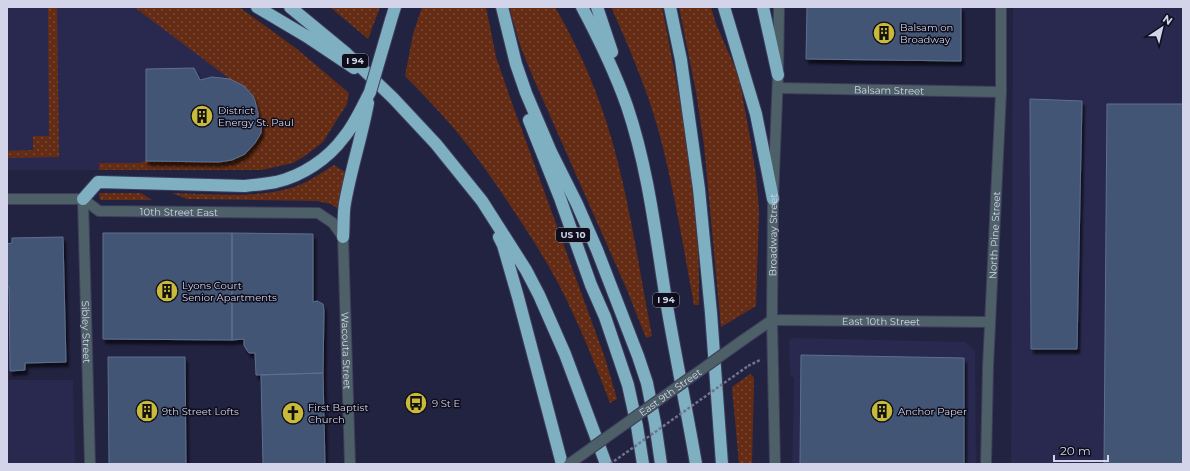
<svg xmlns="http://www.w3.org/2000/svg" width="1190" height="471" font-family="Montserrat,sans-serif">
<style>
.built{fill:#29294f}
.grass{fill:url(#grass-dots)}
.building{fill:#435474;stroke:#5d7091;filter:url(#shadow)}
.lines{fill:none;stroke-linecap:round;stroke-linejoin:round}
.minor-casing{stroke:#3e3e5c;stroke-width:12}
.tertiary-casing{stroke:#3e3e5c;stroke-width:12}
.motorway-casing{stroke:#3e3e5c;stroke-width:14}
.path{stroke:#71728c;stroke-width:2.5;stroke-dasharray:3 2;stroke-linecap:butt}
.minor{stroke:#4d6067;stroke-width:10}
.tertiary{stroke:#4d6067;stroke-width:10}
.motorway{stroke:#7fb0c1;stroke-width:12}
.tertiary-bridge-casing{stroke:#3e3e5c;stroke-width:12;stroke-linecap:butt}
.motorway-bridge-casing{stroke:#3e3e5c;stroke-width:14;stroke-linecap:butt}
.path-bridge{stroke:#71728c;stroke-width:2.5;stroke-dasharray:3 2;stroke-linecap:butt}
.tertiary-bridge{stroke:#4d6067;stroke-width:10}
.motorway-bridge{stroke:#7fb0c1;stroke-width:12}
.labels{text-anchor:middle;stroke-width:3;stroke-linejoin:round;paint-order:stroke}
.shield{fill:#0d0d1b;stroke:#9898ab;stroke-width:1}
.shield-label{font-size:9px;font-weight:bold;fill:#d3d4e9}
.poi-label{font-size:10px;fill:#d3d4e9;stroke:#0d0d1b;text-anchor:start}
.street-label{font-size:10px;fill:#d3d4e9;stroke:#0d0d1b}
</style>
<defs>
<pattern id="grass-dots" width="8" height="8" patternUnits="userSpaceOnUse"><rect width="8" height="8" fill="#642c14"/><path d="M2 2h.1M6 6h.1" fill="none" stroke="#794a36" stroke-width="1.8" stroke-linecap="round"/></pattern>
<filter id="shadow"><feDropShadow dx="2.5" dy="4.5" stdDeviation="1" flood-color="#0009"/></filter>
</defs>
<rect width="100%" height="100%" fill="#222241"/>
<path class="built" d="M7,7H134L265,99L262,170H7Z
M1013,7H1183V464H1011Z
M794,338L965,342L975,350L976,464H792L794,378L790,375L789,340Z
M7,380H73L75,464H7Z"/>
<path class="grass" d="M48,7H57L59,157L7,158V151L33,150V136H49Z
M134,7H239L297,49L349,93L347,104L323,142L306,155L293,163L262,170H99V163H139L146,161L219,162L232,160L245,154L255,143L258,113L255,101L249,91L244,86L230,79Z
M330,7H380L368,39Z
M422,7H486L496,57L512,103L605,358L617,399L610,403C592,356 573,308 548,265C541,253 534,242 527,231C503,194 479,158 451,125C436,108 421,92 405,76L413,34Z
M509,7H555C579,48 598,92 611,137C630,202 639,270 652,336L646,338L627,290L532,75L521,48Z
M611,7H662C677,82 691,157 697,233C699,257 699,281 699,305H694C683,246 674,187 658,129C646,87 629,47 611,7Z
M679,7H711L716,24L734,65L740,83L750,137L756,176L759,211L756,306L721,327L704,145L696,92Z
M334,165L345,172L337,208L331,204L317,201L187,199L172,193C205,194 239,197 273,192C281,190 289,189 297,186C312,180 321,173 334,165Z
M99,193H141L152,200H100Z
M750,374L753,376L754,380L752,464H739L732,387Z"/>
<path class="building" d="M807,7H961V61L806,59Z
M194,68L200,80L212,77L230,79L244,86L253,96L255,101L258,113V120H262L261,133L255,143L245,154L232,160L219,162L146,161V69Z
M1030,99L1082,101L1077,349H1031Z
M1107,104H1183V464H1104Z
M103,233H232V340L103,339Z
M232,233L313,234V302L317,301L323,304L324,310L323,373L256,375L255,353H249L246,349L244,345V339L232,340Z
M63,237L66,362L25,363V370L10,371L9,287H7V244L12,243V238Z
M801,355L964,358V464H800Z
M108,357H185L186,464H109Z
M323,373L325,464H263L261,375Z"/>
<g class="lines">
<g class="minor-casing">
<g id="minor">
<path id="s1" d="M778,88L1001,92"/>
<path id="s2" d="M83,199L90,464"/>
<path id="s3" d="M772,320L990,322"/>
<path id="s4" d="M775,464L772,320L773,199L778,75L779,7"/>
<path id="s5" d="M986,464L988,367L1001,92V7"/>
</g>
</g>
<g class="tertiary-casing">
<g id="tertiary">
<path id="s6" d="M7,199H83L99,211L318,213L333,223L343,237L350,464"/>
<path d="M743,340L772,320"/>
</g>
</g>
<g class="motorway-casing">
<path id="motorway" d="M257,7L306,36L354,68
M290,7L347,54L393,98L436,144L482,201L526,270L539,295L565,354L606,464
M502,7L516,64L526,93L551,152L577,204L597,250L638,356L647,383L655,423L661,464
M582,7C599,39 615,72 627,106C649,171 656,239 667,306C676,359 687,411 696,464
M597,7L612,52
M670,7L681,60L699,189L711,313L722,464
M724,7L756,114L773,199
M763,7L778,75
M391,20L395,7
M529,120L560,198L591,285L605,317L628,385L637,426L643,464
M83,199L98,182L245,186C255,185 265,184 276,182C302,176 328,159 344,137C355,124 362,107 370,92
M343,237C344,226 343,214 345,203C351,169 362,136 368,103
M499,237L503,245L518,297L562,464"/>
</g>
<path class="path" d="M748,366L760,360"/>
<use href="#minor" class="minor"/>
<use href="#tertiary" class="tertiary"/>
<use href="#motorway" class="motorway"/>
<g class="tertiary-bridge-casing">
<g id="tertiary-bridge">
<path id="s7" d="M569,464L743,340"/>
</g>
</g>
<g class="motorway-bridge-casing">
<path id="motorway-bridge" d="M370,92L391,20"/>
</g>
<path class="path-bridge" d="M610,464L748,366"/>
<use href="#tertiary-bridge" class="tertiary-bridge"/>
<use href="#motorway-bridge" class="motorway-bridge"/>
</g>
<defs>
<g id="building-disc" transform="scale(1.15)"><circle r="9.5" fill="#caba3a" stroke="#0d0d1b"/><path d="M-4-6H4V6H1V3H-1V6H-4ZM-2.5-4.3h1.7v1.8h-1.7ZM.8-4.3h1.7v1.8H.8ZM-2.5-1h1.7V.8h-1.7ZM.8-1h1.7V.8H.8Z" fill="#111"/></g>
<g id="bus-disc" transform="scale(1.15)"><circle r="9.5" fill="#caba3a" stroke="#0d0d1b"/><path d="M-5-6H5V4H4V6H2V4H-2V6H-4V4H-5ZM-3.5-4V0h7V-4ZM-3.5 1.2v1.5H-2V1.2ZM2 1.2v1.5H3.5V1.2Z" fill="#111"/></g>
<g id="church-disc" transform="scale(1.15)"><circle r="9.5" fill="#caba3a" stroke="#0d0d1b"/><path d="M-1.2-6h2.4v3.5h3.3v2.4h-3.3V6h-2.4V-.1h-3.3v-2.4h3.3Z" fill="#111"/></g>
</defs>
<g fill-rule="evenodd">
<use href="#building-disc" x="884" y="33"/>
<use href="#building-disc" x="202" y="116"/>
<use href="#building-disc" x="167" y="291"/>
<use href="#bus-disc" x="416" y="403"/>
<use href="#building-disc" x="147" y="411"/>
<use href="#building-disc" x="882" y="411"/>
<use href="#church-disc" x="293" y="413"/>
</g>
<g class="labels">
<g class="shield">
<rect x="342" y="54" width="26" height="14" rx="3"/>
<rect x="556" y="228" width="34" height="14" rx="3"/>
<rect x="653" y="293" width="26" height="14" rx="3"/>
</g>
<g class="shield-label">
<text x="355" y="64">I 94</text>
<text x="573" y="238">US 10</text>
<text x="666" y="303">I 94</text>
</g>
<g class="poi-label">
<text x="900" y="31">Balsam on<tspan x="900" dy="12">Broadway</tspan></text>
<text x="218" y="114">District<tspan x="218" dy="12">Energy St. Paul</tspan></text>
<text x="182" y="289">Lyons Court<tspan x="182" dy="12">Senior Apartments</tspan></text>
<text x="432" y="407">9 St E</text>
<text x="308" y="411">First Baptist<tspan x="308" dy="12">Church</tspan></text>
<text x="162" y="415">9th Street Lofts</text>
<text x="898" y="415">Anchor Paper</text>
</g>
<g class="street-label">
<text dy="4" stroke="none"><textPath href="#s1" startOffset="111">Balsam Street</textPath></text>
<text dy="4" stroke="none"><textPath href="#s6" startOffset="176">10th Street East</textPath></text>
<text dy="4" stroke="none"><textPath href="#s4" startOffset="229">Broadway Street</textPath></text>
<text dy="4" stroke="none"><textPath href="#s5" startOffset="229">North Pine Street</textPath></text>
<text dy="4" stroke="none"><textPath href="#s3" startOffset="109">East 10th Street</textPath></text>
<text dy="4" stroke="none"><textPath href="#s2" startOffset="133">Sibley Street</textPath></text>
<text dy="4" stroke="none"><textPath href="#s6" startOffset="464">Wacouta Street</textPath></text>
<text dy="4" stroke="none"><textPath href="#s7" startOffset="124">East 9th Street</textPath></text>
</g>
</g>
<rect width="1190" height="471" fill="none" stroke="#d3d4e9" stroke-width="16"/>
<g transform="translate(1162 28) rotate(35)" stroke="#0d0d1b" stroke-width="3" paint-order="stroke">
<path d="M0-3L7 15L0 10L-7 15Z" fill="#d3d4e9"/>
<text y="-6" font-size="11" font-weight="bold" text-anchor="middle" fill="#d3d4e9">N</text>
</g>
<path d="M1054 455v6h54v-6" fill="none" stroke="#d3d4e9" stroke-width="2"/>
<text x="1060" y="455" font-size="12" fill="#d3d4e9" stroke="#0d0d1b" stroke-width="3" paint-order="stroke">20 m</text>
</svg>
